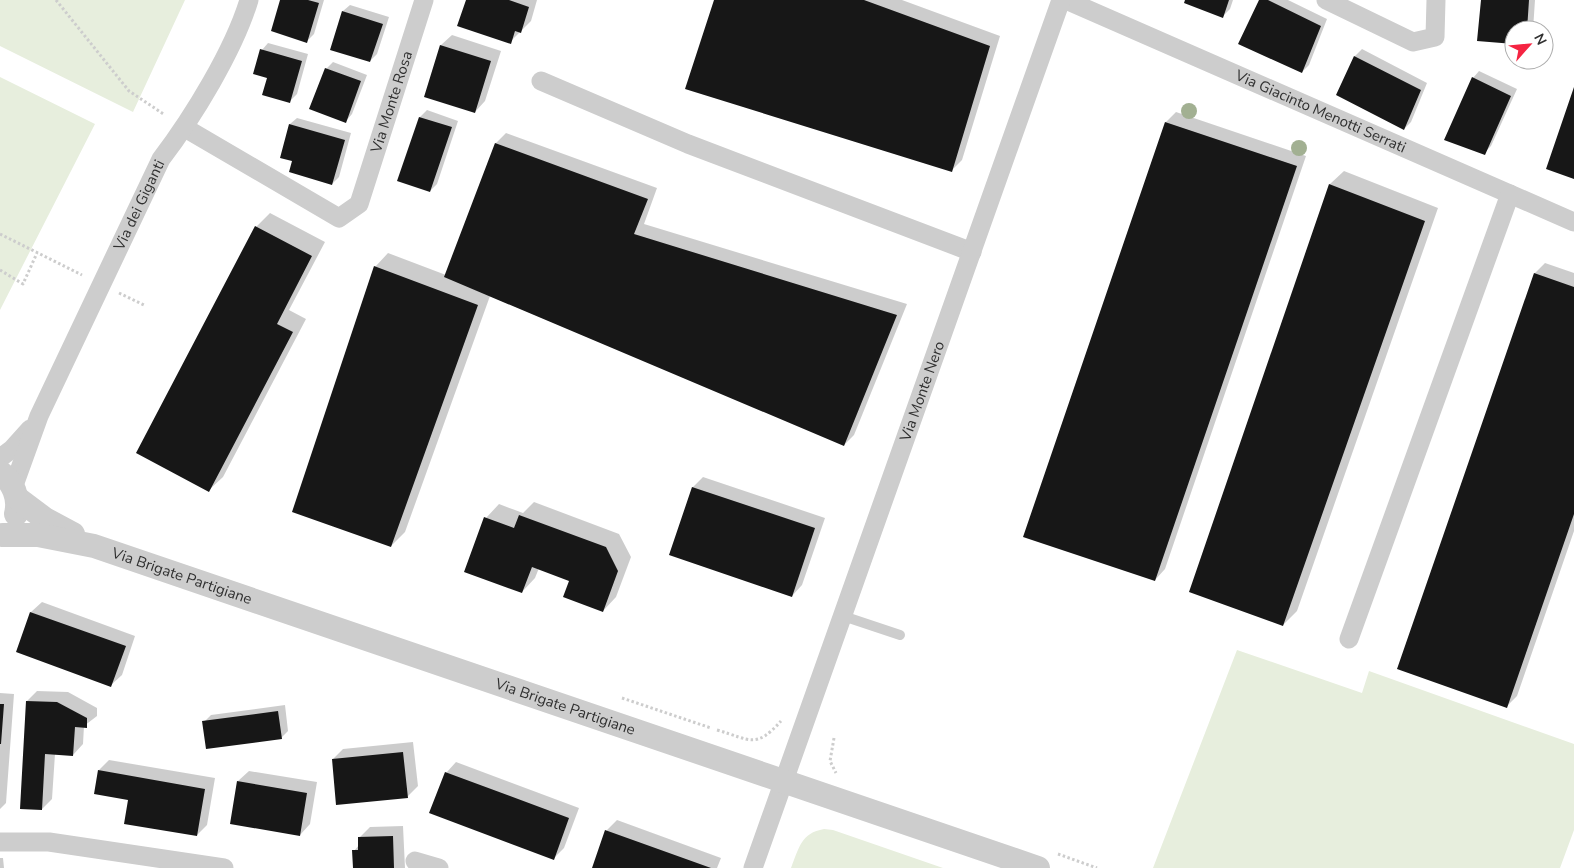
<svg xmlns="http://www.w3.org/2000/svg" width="1574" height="868" font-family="'Nunito Sans',sans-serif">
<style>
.green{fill:#e7eedd}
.shadow{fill:#0003}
.building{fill:#171717}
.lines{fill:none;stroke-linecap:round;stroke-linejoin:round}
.path{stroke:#cdcdcd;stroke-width:3;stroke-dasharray:2.5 2.5;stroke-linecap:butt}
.service{stroke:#cdcdcd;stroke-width:10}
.minor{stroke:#cdcdcd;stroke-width:19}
.tertiary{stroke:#cdcdcd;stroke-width:24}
.tree{fill:#a2b092}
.labels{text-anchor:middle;stroke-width:5;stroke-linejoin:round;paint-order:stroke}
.street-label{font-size:15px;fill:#303030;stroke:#fff}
</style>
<rect width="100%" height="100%" fill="#fff"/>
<path class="green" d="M0,0H185L133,112L0,46Z
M0,77L95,124L0,310Z
M1237,650L1362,693L1369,671L1574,744V830L1560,868H1153Z
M824,829L833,830L943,868H791C799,848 801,833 824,829Z"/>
<path class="shadow" d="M282,0H324L314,34L307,41Z
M467,0H537L531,21L510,42Z
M715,0H902L1000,36L962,160L951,171Z
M1186,0H1233L1230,9L1223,16Z
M1260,0H1288L1327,19L1309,65L1302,72Z
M1482,0H1535L1533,30H1514V42Z
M350,5L389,17L377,54L370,61L343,11Z
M452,35L501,51L485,101L475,112L426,96L441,45Z
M268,43L308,54L297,94L290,101L269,77L262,50Z
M1362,49L1427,83L1411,122L1404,129L1338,94L1355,56Z
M333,62L367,75L352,114L346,121L326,69Z
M1479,71L1517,89L1491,146L1484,153L1473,78Z
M427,110L458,121L437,184L430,191L399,180L420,117Z
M1176,112L1306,156L1165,569L1155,580L1166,122Z
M297,118L351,133L339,177L332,184L293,160L290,124Z
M506,133L657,188L644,224L907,304L854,435L844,445L490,296L405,532L391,546L375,267L388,253L446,275L496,143Z
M1344,171L1438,208L1297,611L1283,625L1191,591L1330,184Z
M270,213L325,242L289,310L306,319L223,477L209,490L138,452L256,227Z
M1545,263L1574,273V531L1517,696L1507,706L1399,668L1535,273Z
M703,477L825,518L802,585L792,596L670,554L693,487Z
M534,502L619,534L631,557L616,597L603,611L570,580L539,568L535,578L522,592L486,518L499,504L523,513Z
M42,602L135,636L122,675L111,685L17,651L31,612Z
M37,691L68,692L97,708V716L84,726L83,744L73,755L55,754L52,799L42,809L27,701Z
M0,693L14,694L6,803L0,809Z
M285,705L288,731L281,738L204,722L211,715Z
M413,742L418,786L407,797L333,759L343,749Z
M109,760L215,778L207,825L197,835L130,799L99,770Z
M456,762L579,808L564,848L554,858L446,773Z
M249,771L317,782L310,824L300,835L238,781Z
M617,820L721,858L717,868H593L607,830Z
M403,826L405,868H355L354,851L359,845V838L370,827Z
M0,858H3L4,868H0Z"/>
<path class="building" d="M280,0H308L319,3L307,43L271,31Z
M466,0H509L529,7L521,33L515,31L511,44L457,26Z
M714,0H864L990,46L952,172L685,89Z
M1185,0H1229L1223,18L1184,3Z
M1259,0H1268L1321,26L1302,73L1238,44Z
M1481,0H1529L1527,30H1514V44L1477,41Z
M342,11L383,24L370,62L330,50Z
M440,45L491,61L475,113L424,97Z
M260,49L302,61L290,103L262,95L267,78L253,74Z
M1354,56L1421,90L1404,130L1336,95Z
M325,68L361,81L346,123L309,109Z
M1472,77L1511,96L1485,155L1444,140Z
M1574,87V179L1546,169Z
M419,117L452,127L430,192L397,181Z
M1165,122L1297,166L1155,581L1023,537Z
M289,124L345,140L332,185L289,172L292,161L280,158Z
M495,143L648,199L634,234L897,315L844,446L444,277Z
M1329,184L1425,221L1283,626L1189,592Z
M255,226L312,256L277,324L293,332L209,492L136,453Z
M374,266L478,305L391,547L292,512Z
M1534,273L1574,287V514L1507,708L1397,669Z
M692,487L815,528L792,597L669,555Z
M519,515L606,547L618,571L603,612L563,597L569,581L532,567L522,593L464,572L484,517L514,528Z
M30,612L126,646L111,687L16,652Z
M26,701L57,702L87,718V728L75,727L73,756L45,754L42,810L20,809Z
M0,704H4L1,744H0Z
M278,711L282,739L206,749L202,721Z
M403,752L408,798L336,805L332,759Z
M98,770L205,789L197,836L124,824L128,800L94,794Z
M445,772L569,818L554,860L429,813Z
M237,781L307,793L300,836L230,824Z
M605,830L711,868H592Z
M393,836L394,868H353L352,850H358V837Z"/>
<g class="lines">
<path class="path" d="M56,0L129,91L165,115
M0,234L82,275
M0,270L23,284L37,253
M119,293L146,306
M622,698L711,728
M717,730C751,740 756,749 781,721
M834,738L830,761L836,773
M1058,854L1097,868"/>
<path class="service" d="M843,616L900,635"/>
<g class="minor">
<path id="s1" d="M1066,0L1574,222"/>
<path d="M1326,0L1413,42L1435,37L1436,0"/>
<path d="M541,81L688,144L972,252"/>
<path id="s2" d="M185,128L339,218L359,204L424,0"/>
<path d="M0,458L12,449L30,429"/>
<path id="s3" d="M13,488L39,416L161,159C193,117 234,50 249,0"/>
<path d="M1349,639L1510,194"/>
<path d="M0,842H49L224,868"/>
<path d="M415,861L439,868"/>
<path id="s4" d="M753,868L1061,0"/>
</g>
<g class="tertiary">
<path d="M0,472C13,482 20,498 16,514"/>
<path d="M17,498L45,519L73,534"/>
<path id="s5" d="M3,535H38L94,546L1038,868"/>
</g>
</g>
<g class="tree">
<circle cx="1189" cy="111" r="8"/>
<circle cx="1299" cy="148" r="8"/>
</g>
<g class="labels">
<g class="street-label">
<text dy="5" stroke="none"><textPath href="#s2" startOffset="310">Via Monte Rosa</textPath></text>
<text dy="5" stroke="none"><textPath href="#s1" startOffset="278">Via Giacinto Menotti Serrati</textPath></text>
<text dy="5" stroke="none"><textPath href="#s3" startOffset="310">Via dei Giganti</textPath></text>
<text dy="5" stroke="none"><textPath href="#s4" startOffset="506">Via Monte Nero</textPath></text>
<text dy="5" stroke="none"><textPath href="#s5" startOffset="185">Via Brigate Partigiane</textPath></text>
<text dy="5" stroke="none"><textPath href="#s5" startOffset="590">Via Brigate Partigiane</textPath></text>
</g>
</g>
<g transform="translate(1529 45) rotate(63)"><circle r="24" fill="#ffffff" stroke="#acacac"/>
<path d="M0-4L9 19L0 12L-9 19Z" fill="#f52442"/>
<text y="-8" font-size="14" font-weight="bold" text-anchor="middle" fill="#303030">N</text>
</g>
</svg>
